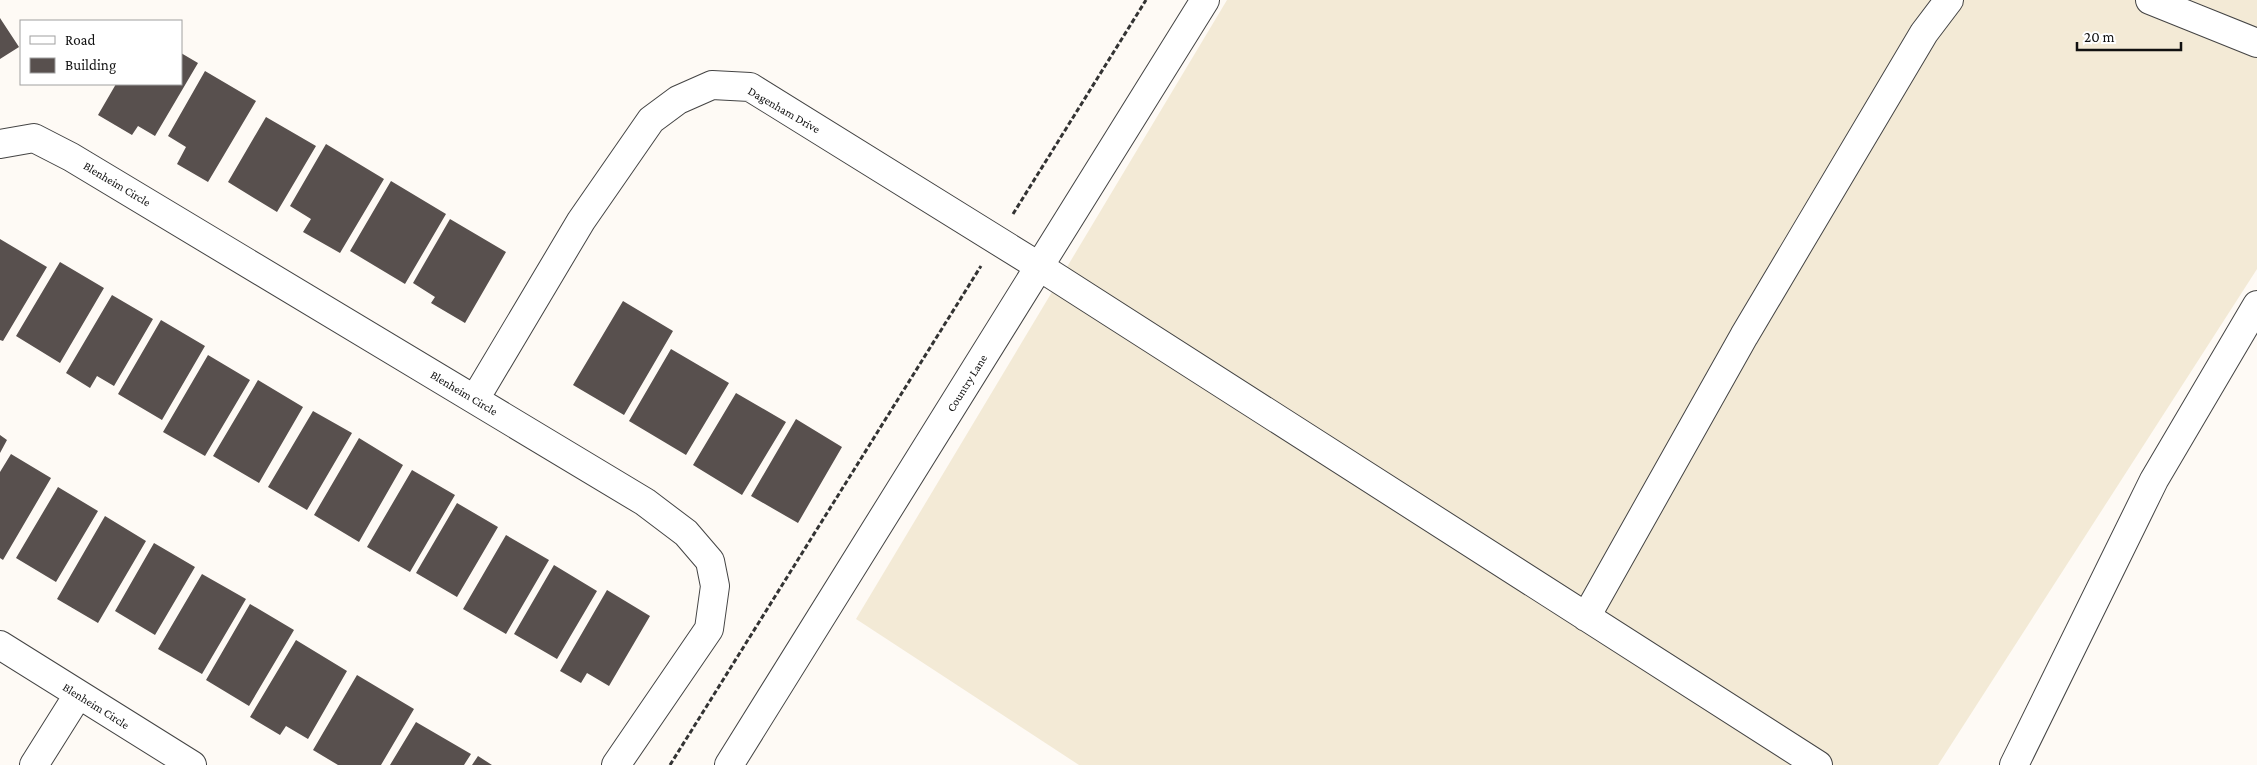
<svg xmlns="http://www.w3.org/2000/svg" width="2257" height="765" font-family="'Crimson Pro',serif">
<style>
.farmland{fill:#f3ead6}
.building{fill:#58504e}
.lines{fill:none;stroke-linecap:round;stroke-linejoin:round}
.minor-casing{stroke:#444;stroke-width:30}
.path{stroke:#333;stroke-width:3;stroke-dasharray:5 2.5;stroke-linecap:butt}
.minor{stroke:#fff;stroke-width:28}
.labels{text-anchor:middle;stroke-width:5;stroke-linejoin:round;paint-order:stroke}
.street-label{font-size:12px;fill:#111;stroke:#fff}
</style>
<rect width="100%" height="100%" fill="#fefaf5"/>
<path class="farmland" d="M1227,0H2257V269L1938,765H1079L856,619Z"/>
<path class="building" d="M0,18L19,47L0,59Z
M181,53L198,63L155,136L138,126L132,135L98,115L116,84H181Z
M205,71L256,101L208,182L177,164L186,147L168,136Z
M266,117L316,146L277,212L228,182Z
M326,144L384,179L340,253L303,232L311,219L290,206Z
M391,181L446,214L405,284L350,251Z
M450,219L506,252L465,323L431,303L435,297L413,283Z
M0,239L47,267L3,341L0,340Z
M60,262L104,288L60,363L16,336Z
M112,295L153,319L114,386L97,376L90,388L66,373Z
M623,301L673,331L624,415L573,385Z
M161,320L205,346L162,420L118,394Z
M671,349L729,383L686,455L629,421Z
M208,355L250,380L205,456L163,432Z
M258,380L303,407L259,483L213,456Z
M736,393L786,422L742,495L693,465Z
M313,411L352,433L307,510L268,487Z
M796,419L842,447L798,523L751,496Z
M0,435L7,440L0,453Z
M359,438L403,465L359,542L314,515Z
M11,454L51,478L3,560L0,558V472Z
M412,470L455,495L410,572L367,547Z
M58,487L98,511L56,582L16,558Z
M457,503L498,527L457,597L416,573Z
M105,516L146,541L98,623L57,599Z
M506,535L549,560L506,634L463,609Z
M154,543L195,567L155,635L115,611Z
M554,565L597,591L557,659L514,634Z
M202,574L246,599L202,674L158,649Z
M607,590L650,616L609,686L587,673L581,683L560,671Z
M250,604L294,630L249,706L206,680Z
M296,640L347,671L308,739L286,726L280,735L250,717Z
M357,675L414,709L381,765H338L313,750Z
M416,722L471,754L464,765H390Z
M478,756L492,765H472Z"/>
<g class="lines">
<g class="minor-casing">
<path id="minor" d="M2150,0L2257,43
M0,144L34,138L71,157L645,502L686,533L710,561L715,586L709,629L616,765
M475,399L581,221L651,120L678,100L712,85L750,87L1040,267L1818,765
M1586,617L1744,336L1924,33L1949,0
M0,645L192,765
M34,765L78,695
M729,765L1205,0
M2014,765L2154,480L2257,305"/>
</g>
<path class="path" d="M1013,214L1146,0
M670,765L981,266"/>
<use href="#minor" class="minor"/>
</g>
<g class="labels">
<g class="street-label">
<text transform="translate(784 110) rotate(30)" y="4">Dagenham Drive</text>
<text transform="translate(117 184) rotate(31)" y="4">Blenheim Circle</text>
<text transform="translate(967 383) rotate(-58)" y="4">Country Lane</text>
<text transform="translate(464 393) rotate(31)" y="4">Blenheim Circle</text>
<text transform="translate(96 706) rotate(32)" y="4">Blenheim Circle</text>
</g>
</g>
<rect x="20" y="20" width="162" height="65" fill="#ffffff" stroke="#a0a0a0"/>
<rect x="30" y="36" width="25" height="8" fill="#ffffff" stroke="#a0a0a0"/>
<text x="65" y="45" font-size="15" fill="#111111">Road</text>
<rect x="30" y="58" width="25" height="15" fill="#58504e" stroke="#a0a0a0"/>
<text x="65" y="70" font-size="15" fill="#111111">Building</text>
<path d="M2077 42v8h104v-8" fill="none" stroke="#111111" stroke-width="2.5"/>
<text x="2084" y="42" font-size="15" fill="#111111" stroke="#ffffff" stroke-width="4" paint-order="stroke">20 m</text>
</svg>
